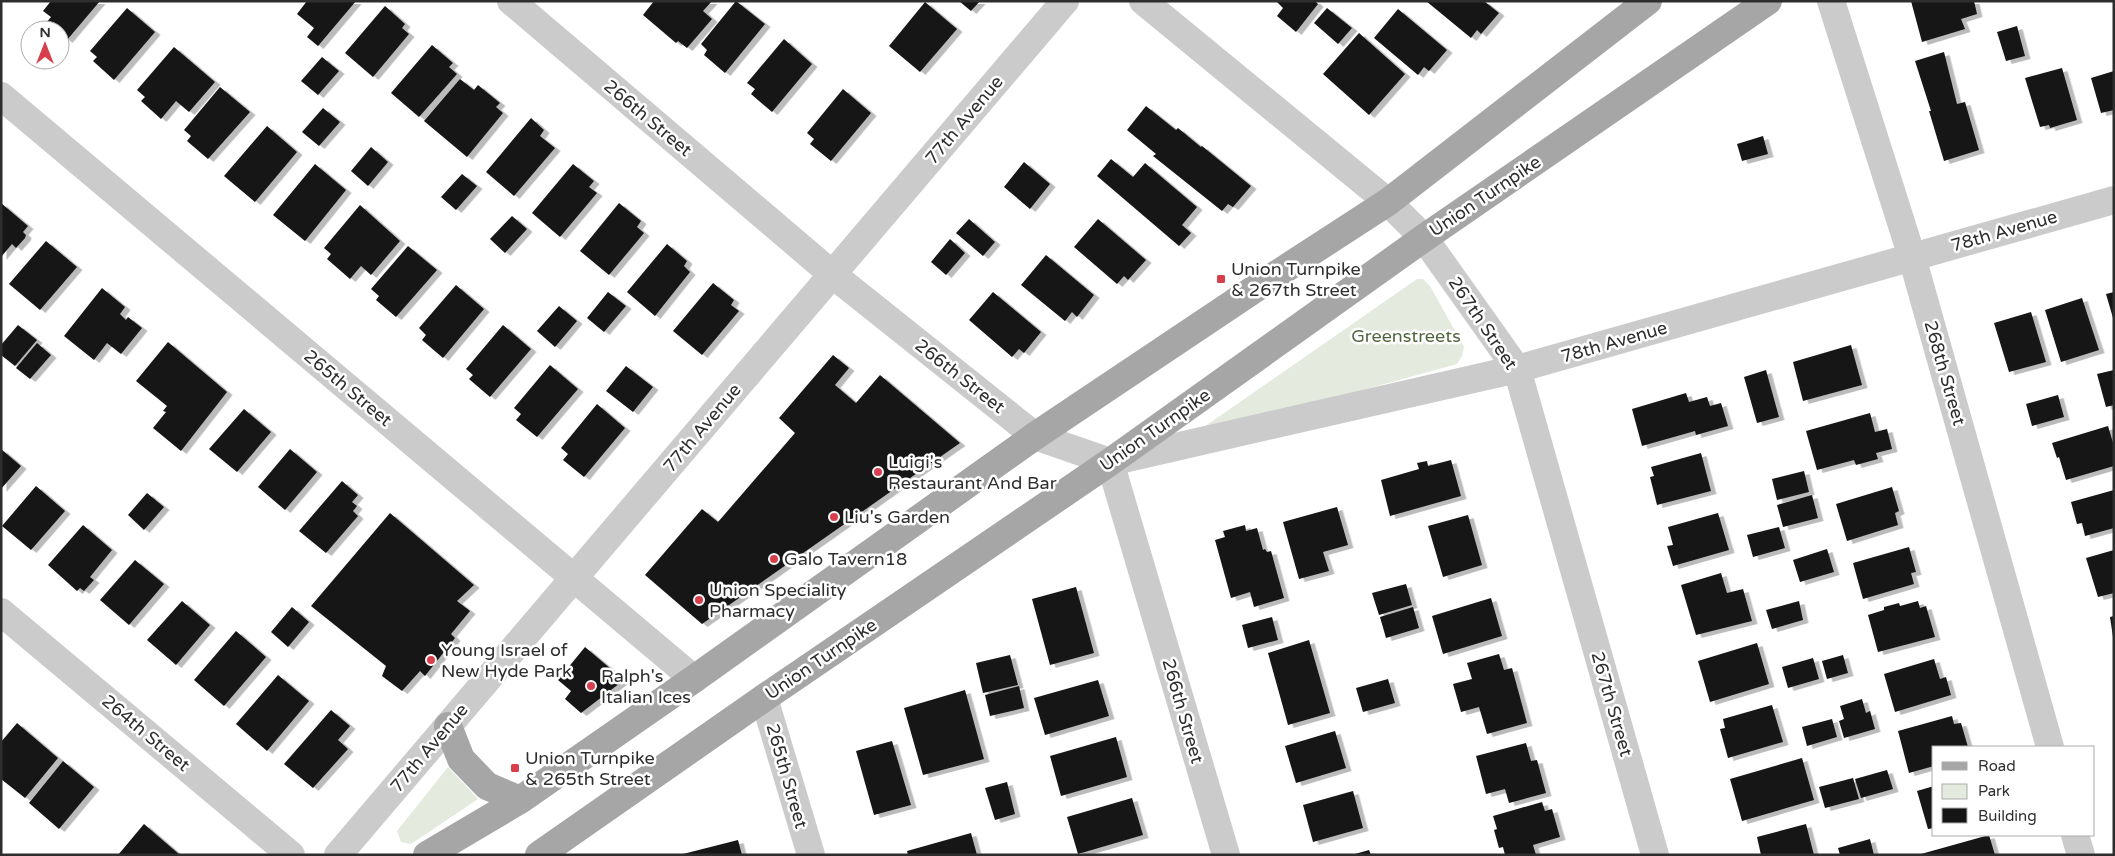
<svg xmlns="http://www.w3.org/2000/svg" width="2115" height="856" font-family="'Varela Round',sans-serif">
<style>
.green{fill:#e4eadd}
.building{fill:#151515;filter:url(#shadow)}
.lines{fill:none;stroke-linecap:round;stroke-linejoin:round}
.street{stroke:#cbcbcb;stroke-width:28}
.primary{stroke:#a6a6a6;stroke-width:28}
.poi-dot{fill:#d73f4d;stroke:#fff;stroke-width:2}
.labels{text-anchor:middle;stroke-width:5;stroke-linejoin:round;paint-order:stroke}
.street-label{font-size:18px;fill:#2e2e2e;stroke:#fff}
.poi-label{font-size:18px;fill:#2e2e2e;stroke:#fff;text-anchor:start}
.park-label{font-size:18px;fill:#52663f;stroke:#fff}
</style>
<defs>
<filter id="shadow"><feDropShadow dx="5.5" dy="3" stdDeviation="0" flood-color="#0004"/></filter>
</defs>
<rect width="100%" height="100%" fill="#fff"/>
<path class="green" d="M1417,279H1423L1430,286L1464,347L1462,356L1457,364L1221,429L1204,427Z
M448,767L478,799L411,844L401,842L397,831Z"/>
<path class="building" d="M51,1H100L67,40L60,34V30H55L46,23L51,17L43,11Z
M307,1H356L318,46L307,37L314,28L297,14Z
M654,1H712L703,11L712,19L687,48L678,41L676,43L643,15Z
M736,1L765,24L725,73L704,55L707,50L701,44Z
M959,1H980L971,11Z
M1276,1H1315L1318,4L1296,32L1277,16L1283,8Z
M1426,1H1484L1499,13L1481,34L1477,30L1471,38Z
M1911,1H1974L1977,14L1961,19L1965,29L1922,42Z
M925,2L957,29L920,72L889,46Z
M385,6L405,24L402,28L409,34L373,77L345,53Z
M127,8L155,32L114,80L93,61L97,57L90,51Z
M1327,8L1352,28L1338,44L1314,23Z
M1398,9L1447,50L1429,71L1424,67L1418,75L1374,38Z
M2017,26L2025,56L2006,61L1997,32Z
M1359,33L1405,74L1369,115L1323,74Z
M784,39L812,64L772,112L751,94L755,89L747,83Z
M432,45L453,63L449,67L457,74L419,117L391,93Z
M174,47L215,82L189,112L176,101L161,119L141,101L145,97L137,90Z
M1944,52L1957,104L1965,102L1979,150L1944,161L1929,111H1931L1915,61Z
M322,57L339,71L318,95L301,81Z
M2062,68L2077,120L2050,128L2049,125L2040,127L2025,78Z
M2114,71V110L2101,113L2091,78Z
M460,79L474,90L478,85L500,103L496,107L503,113L467,157L424,121Z
M220,87L250,112L208,159L187,141L191,136L184,130Z
M843,89L871,113L831,161L810,144L814,139L807,133Z
M1146,106L1176,130L1178,128L1201,147L1202,146L1251,186L1233,207L1228,204L1222,211L1153,156L1156,154L1127,130Z
M323,108L340,122L319,146L302,132Z
M531,118L544,130L540,136L555,148L514,196L486,172Z
M267,126L297,152L255,202L224,176Z
M1763,136L1768,154L1742,161L1737,144Z
M371,147L388,162L368,186L351,171Z
M1111,159L1133,177L1145,163L1197,207L1182,225L1191,233L1179,246L1097,176Z
M1024,162L1050,184L1030,209L1004,187Z
M315,164L346,190L305,241L273,215Z
M573,164L594,181L589,187L597,193L560,237L532,213Z
M462,174L477,186L456,210L441,197Z
M1,203L28,226L23,232L26,235L25,238L16,248L12,244L1,257Z
M619,203L641,221L637,227L644,233L609,275L580,251Z
M360,205L400,241L371,275L361,266L350,279L327,259L331,254L324,248Z
M512,216L527,229L505,253L490,239Z
M969,219L995,242L983,256L956,233Z
M1098,219L1146,260L1128,280L1124,276L1117,284L1074,247Z
M950,239L965,253L946,275L931,262Z
M46,241L77,267L40,310L9,284Z
M667,244L687,261L684,266L690,272L655,316L627,292Z
M408,246L437,270L396,317L376,300L379,296L371,289Z
M1046,255L1094,295L1077,317L1072,312L1065,321L1021,285Z
M713,283L734,300L731,305L739,311L702,355L673,331Z
M456,285L484,309L443,358L422,340L426,335L419,328Z
M102,288L125,307L120,314L126,320L128,317L142,328L121,354L107,343L94,360L64,336Z
M608,292L626,306L604,332L587,318Z
M993,292L1041,332L1024,353L1019,349L1012,357L969,320Z
M2114,292V318H2113L2106,294Z
M2082,298L2099,350L2061,362L2045,310Z
M559,306L577,321L555,347L537,331Z
M2031,312L2046,362L2009,372L1994,323Z
M18,325L37,340L15,366L1,355V345Z
M503,325L531,349L490,397L469,379L473,375L466,369Z
M168,342L227,392L181,451L153,428L166,412L163,411L167,406L136,381Z
M37,343L51,355L30,379L16,368Z
M1851,345L1862,385L1803,401L1793,362Z
M833,355L849,368L835,385L856,403L880,375L960,443L702,624L645,575L702,509L718,522L795,433L779,418Z
M550,365L578,389L537,437L516,420L521,414L514,408Z
M626,366L653,387L633,412L606,391Z
M1766,370L1779,417L1757,423L1744,377Z
M2114,370V405L2106,407L2097,374Z
M1686,393L1689,402L1707,397L1710,406L1721,403L1728,426L1696,435L1695,431L1642,446L1632,409Z
M2058,395L2064,417L2032,426L2026,404Z
M597,404L625,428L584,477L563,460L568,454L561,448Z
M244,409L271,432L237,472L209,449Z
M1870,413L1875,432L1887,429L1892,449L1876,453L1878,459L1856,465L1854,460L1817,470L1806,431Z
M2108,426L2114,446V466L2066,480L2059,457L2057,458L2052,443Z
M1,449L21,466L1,489Z
M290,449L317,472L285,510L258,487Z
M1701,453L1711,491L1657,505L1650,477L1654,476L1651,467Z
M1451,460L1461,496L1390,516L1381,480L1419,469L1417,463L1427,461L1428,466Z
M1804,471L1809,492L1777,500L1772,479Z
M342,481L358,495L352,502L357,506L353,511L358,516L326,553L299,531Z
M36,486L65,511L31,550L2,526Z
M1892,487L1899,511L1895,513L1898,525L1847,541L1836,504Z
M2114,490V528L2085,536L2082,523L2077,524L2071,502Z
M147,493L164,507L144,530L128,515Z
M1812,495L1818,518L1783,527L1777,505Z
M1337,507L1348,545L1323,552L1329,571L1299,579L1283,522Z
M390,513L474,585L457,601L470,611L451,634L455,638L425,676L420,671L402,691L382,676L386,666L311,606Z
M1718,513L1729,550L1673,566L1667,546L1673,545L1668,527Z
M1468,515L1482,565L1443,577L1428,526Z
M83,525L112,550L90,577L94,580L84,591L80,588L77,591L48,565Z
M1245,525L1246,531L1257,528L1263,550L1265,549L1267,552L1271,551L1284,598L1254,607L1250,592L1231,598L1215,540L1225,537L1223,531Z
M1779,527L1785,548L1753,557L1747,535Z
M1909,547L1916,572L1911,573L1914,584L1863,599L1853,563Z
M1827,549L1834,572L1800,582L1793,560Z
M2114,550V593L2098,597L2086,558Z
M135,560L164,584L129,625L100,600Z
M1721,573L1727,593L1743,589L1752,621L1696,635L1681,585Z
M1406,584L1412,605L1379,615L1372,593Z
M1076,587L1094,653L1050,665L1032,599Z
M1491,598L1502,636L1443,654L1432,616Z
M182,601L210,625L176,665L147,640Z
M1799,601L1803,620L1772,629L1766,610Z
M1918,601L1920,608L1926,606L1935,637L1878,652L1868,615L1884,610V607L1899,603L1900,606Z
M292,607L309,622L288,647L271,632Z
M1413,607L1419,628L1386,638L1380,617Z
M2114,616V637H2113L2110,617Z
M1272,617L1278,640L1248,648L1242,625Z
M236,631L266,657L224,706L194,680Z
M1309,640L1330,713L1288,725L1268,653Z
M1757,643L1769,684L1710,702L1698,661Z
M585,647L624,680L581,713L565,699L571,691L558,680Z
M1499,654L1504,670L1512,668L1527,723L1487,734L1479,707L1461,712L1453,684L1472,679L1467,663Z
M1010,655L1018,685L983,693L976,663Z
M1843,655L1848,673L1827,679L1822,661Z
M1813,658L1819,679L1788,688L1782,667Z
M1934,659L1940,679L1946,677L1951,695L1895,712L1884,674Z
M278,675L309,701L267,751L236,724Z
M1388,679L1395,703L1363,712L1356,688Z
M1098,680L1109,716L1045,735L1034,698Z
M1019,686L1024,708L990,716L985,695Z
M965,690L984,759L923,775L904,708Z
M1862,699L1866,713L1870,711L1875,729L1844,738L1839,721L1844,719L1840,706Z
M1772,705L1783,742L1728,758L1720,729L1725,728L1723,719Z
M331,710L350,726L338,740L348,749L313,788L284,764Z
M1952,716L1954,724L1961,723L1968,747H1934V766L1909,773L1898,731Z
M1832,719L1837,737L1807,746L1802,727Z
M17,723L58,758L25,798L1,779V742Z
M1335,731L1346,768L1296,783L1285,746Z
M1116,737L1127,777L1061,796L1050,756Z
M892,741L911,805L874,815L856,751Z
M1526,743L1531,761L1537,760L1546,793L1509,803L1505,789L1486,794L1476,756Z
M1802,758L1814,800L1742,821L1730,779Z
M63,761L94,787L59,829L29,803Z
M1887,770L1893,789L1861,798L1855,779Z
M1853,778L1859,799L1825,808L1819,787Z
M1007,782L1015,814L995,820L985,788Z
M1934,786V828L1928,829L1917,791Z
M1353,791L1363,828L1313,842L1303,805Z
M1132,798L1143,835L1078,854L1067,817Z
M1542,802L1545,811L1552,809L1560,837L1533,845L1536,855H1505L1503,847L1499,848L1494,830L1497,829L1493,816Z
M144,824L180,855H118Z
M1806,824L1814,855H1761L1757,837Z
M971,833L977,855H908L907,851Z
M1989,835L1995,855H1921V854Z
M1870,839L1874,855H1840L1838,848Z
M738,840L742,855H683V854Z
M1369,850L1371,855H1355V854Z"/>
<g class="lines">
<path class="street" d="M511,1L832,274L1035,436L1110,462L1226,855
M1143,1L1388,202L1424,238L1517,369L1655,855
M1831,1L1912,257L2050,747
M1,96L694,679
M1110,462L1517,369L2114,200
M1,612L291,855
M764,698L811,855
M2075,835L2081,855
M338,855L1065,1"/>
<path class="primary" d="M448,726L461,759L487,786L520,800
M427,855L520,800L694,679L1035,436L1274,276L1388,202L1648,1
M539,855L764,698L1110,462L1424,238L1768,1"/>
</g>
<g class="poi-dot">
<rect x="1216" y="274" width="10" height="10" rx="2.5"/>
<circle cx="878" cy="472" r="5"/>
<circle cx="834" cy="517" r="5"/>
<circle cx="774" cy="559" r="5"/>
<circle cx="699" cy="600" r="5"/>
<circle cx="431" cy="660" r="5"/>
<circle cx="591" cy="686" r="5"/>
<rect x="510" y="763" width="10" height="10" rx="2.5"/>
</g>
<g class="labels">
<g class="street-label">
<text transform="translate(648 118) rotate(40)" y="6">266th Street</text>
<text transform="translate(964 120) rotate(-50)" y="6">77th Avenue</text>
<text transform="translate(1485 196) rotate(-34)" y="6">Union Turnpike</text>
<text transform="translate(2004 231) rotate(-16)" y="6">78th Avenue</text>
<text transform="translate(1483 323) rotate(56)" y="6">267th Street</text>
<text transform="translate(1614 342) rotate(-16)" y="6">78th Avenue</text>
<text transform="translate(1945 373) rotate(74)" y="6">268th Street</text>
<text transform="translate(960 376) rotate(38)" y="6">266th Street</text>
<text transform="translate(348 388) rotate(40)" y="6">265th Street</text>
<text transform="translate(702 428) rotate(-50)" y="6">77th Avenue</text>
<text transform="translate(1155 430) rotate(-35)" y="6">Union Turnpike</text>
<text transform="translate(821 659) rotate(-34)" y="6">Union Turnpike</text>
<text transform="translate(1612 704) rotate(74)" y="6">267th Street</text>
<text transform="translate(1183 711) rotate(74)" y="6">266th Street</text>
<text transform="translate(146 733) rotate(40)" y="6">264th Street</text>
<text transform="translate(429 748) rotate(-50)" y="6">77th Avenue</text>
<text transform="translate(787 776) rotate(74)" y="6">265th Street</text>
</g>
<g class="poi-label">
<text x="1231" y="275">Union Turnpike<tspan x="1231" dy="21">&amp; 267th Street</tspan></text>
<text x="888" y="468">Luigi's<tspan x="888" dy="21">Restaurant And Bar</tspan></text>
<text x="844" y="523">Liu's Garden</text>
<text x="784" y="565">Galo Tavern18</text>
<text x="709" y="596">Union Speciality<tspan x="709" dy="21">Pharmacy</tspan></text>
<text x="441" y="656">Young Israel of<tspan x="441" dy="21">New Hyde Park</tspan></text>
<text x="601" y="682">Ralph's<tspan x="601" dy="21">Italian Ices</tspan></text>
<text x="525" y="764">Union Turnpike<tspan x="525" dy="21">&amp; 265th Street</tspan></text>
</g>
<g class="park-label">
<text x="1406" y="342">Greenstreets</text>
</g>
</g>
<rect width="2115" height="856" fill="none" stroke="#2e2e2e" stroke-width="5"/>
<rect x="1932" y="746" width="162" height="90" fill="#ffffff" stroke="#ababab"/>
<rect x="1942" y="762" width="25" height="8" fill="#a6a6a6" stroke="#ababab"/>
<text x="1978" y="771" font-size="15" fill="#2e2e2e">Road</text>
<rect x="1942" y="784" width="25" height="15" fill="#e4eadd" stroke="#ababab"/>
<text x="1978" y="796" font-size="15" fill="#2e2e2e">Park</text>
<rect x="1942" y="808" width="25" height="15" fill="#151515" stroke="#ababab"/>
<text x="1978" y="821" font-size="15" fill="#2e2e2e">Building</text>
<g transform="translate(45 45)"><circle r="24" fill="#ffffff" stroke="#ababab"/>
<path d="M0-4L9 19L0 12L-9 19Z" fill="#d73f4d"/>
<text y="-8" font-size="14" font-weight="bold" text-anchor="middle" fill="#2e2e2e">N</text>
</g>
</svg>
